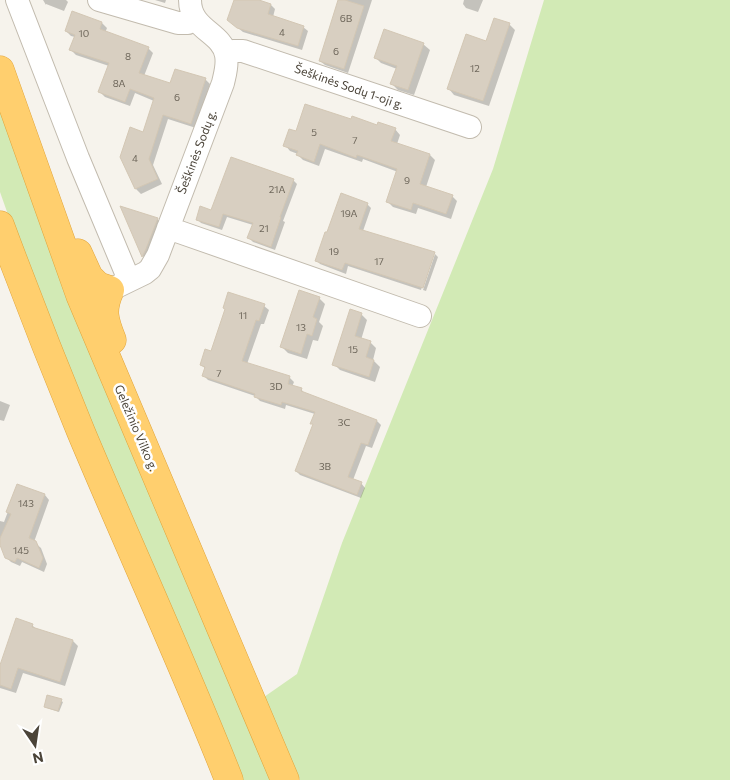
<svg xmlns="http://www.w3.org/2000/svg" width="730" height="780" font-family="Commissioner,sans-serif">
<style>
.green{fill:#d2eab5}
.shadow{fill:#0003}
.building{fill:#d8cfc1;stroke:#d3c7b4}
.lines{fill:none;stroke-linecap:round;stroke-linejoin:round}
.minor-casing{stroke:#c2bbae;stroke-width:24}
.highway-casing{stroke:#e0a43c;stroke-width:29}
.minor{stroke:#fff;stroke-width:22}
.highway{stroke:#ffcf6e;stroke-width:28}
.labels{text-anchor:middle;stroke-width:5;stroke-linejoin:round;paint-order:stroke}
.number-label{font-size:10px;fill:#6e675b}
.street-label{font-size:12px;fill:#4b4439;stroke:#fff}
</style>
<rect width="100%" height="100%" fill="#f6f3ec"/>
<path class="green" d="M544,0H730V780H300L264,697L297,674L342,543L493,169Z
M0,104L274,780H242L41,308L0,192Z"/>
<path class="shadow" d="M43,0H66L68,2L64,11L46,4V5Z
M155,0H166L165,3Z
M235,0H258L271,5L275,9L273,17L303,27L308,31L302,50L243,32L233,24Z
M340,0H372L348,73L325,65L320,61Z
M464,0H483L478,12L466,8L463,4Z
M102,23L107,28L105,33L148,48L153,53L144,76L171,85L205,79L210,84L196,128L168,119L153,165L162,184L141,194L136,189L154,101L135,93L130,106L105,97L100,92L109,66L76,55L71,50L75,37L71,36L66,31Z
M509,24L515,30L489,106L454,95L449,89L487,42Z
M423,44L430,50L414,95L398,90L392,84L397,69L381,63L375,57Z
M352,121L395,129L400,135L397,144L430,155L435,160L426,187L452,196L457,201L451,219L418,208L416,214L393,207L388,202L398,172L363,159L362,162L325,149L319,166L303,160L298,155V154L290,151L285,145L297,133Z
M293,180L297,184L283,221L285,222L275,250L253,242L249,238L253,225L227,217L222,230L201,223L197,219L212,212Z
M367,204L371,208L363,231L435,254H433L421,290L348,266L346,274L320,264L316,260Z
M122,208L157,219L161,223L146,259L143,256Z
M435,254L438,257L426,291L423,290Z
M319,298L325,304L319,322L323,326L318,341L313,340L307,359L288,353L282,347Z
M264,306L269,310L264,324H261L247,364L289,377L294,382L292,387L301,389L305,394L377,421L381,425L372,448L366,446L353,480L361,483L365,488L361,498L300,475L296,471L314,425L312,423L315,414L286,405L285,409L260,401L255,396L208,380L204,376L206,369L201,365L212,353Z
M361,314L367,320L361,340L370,342L376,348L373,360L380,367L375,382L340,370L334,364Z
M0,401L10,405L4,421L0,420Z
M18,485L45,495L49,500L34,542L41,548L47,564L44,572L22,562L20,566L11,562L6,557L0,542V521L4,522Z
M32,625L36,629L73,641L78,646L65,686L23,673L16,693L0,688V669Z
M61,701L63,702L59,712L47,708L45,706Z"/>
<path class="building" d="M234,0H259L271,4L268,14L304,26L298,46L237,28L227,20Z
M338,0H345L364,6L344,69L319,61Z
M72,11L102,22L100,29L149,47L139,73L170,83L175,69L206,78L191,124L163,115L149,159L158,179L135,189L120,157L130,127L143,132L154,98L130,89L125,102L98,92L109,63L69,50L75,35L65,31Z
M494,18L510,23L483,101L447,89L466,34L486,41Z
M384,29L424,43L408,90L390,84L397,66L374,58Z
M305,104L351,119L352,116L377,125L378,122L396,128L391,141L430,154L420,184L453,195L446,214L413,203L411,210L386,202L397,169L357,155L356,158L320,144L314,162L296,155L298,151L283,146L289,129L296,131Z
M231,157L294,179L280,217H281L271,247L247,238L253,223L223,214L219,227L196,220L200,206L211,210Z
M341,193L368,203L359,229L435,252L423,288L345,263L342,270L315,261L325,232H327Z
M120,206L158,218L146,249L142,257Z
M299,290L320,297L313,317L317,319L312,336L307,334L301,354L280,347Z
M228,292L265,304L259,321L256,320L242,361L290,376L288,384L302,388L301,391L377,420L368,445L361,443L348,477L362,482L357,495L295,471L313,424H310L315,412L282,402L281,405L254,397L255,394L202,376L205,367L200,365L205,349L211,351L225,309L223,308Z
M350,309L362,313L355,336L371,341L366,357L374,360L369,377L332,365Z
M17,484L45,494L29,538L36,541L43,558L39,568L17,558L15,562L5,558L0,545V538L11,514L6,512Z
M16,618L33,624L32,627L73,640L60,682L18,668L11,689L0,685V665Z
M47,695L62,699L58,711L44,707Z"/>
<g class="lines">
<g class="minor-casing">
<path id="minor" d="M17,0L78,158L129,280
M99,0L178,23H188L195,19
M226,53L233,51H243L470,127
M168,228L420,316
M110,290L145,273L150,269L158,255L223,83C225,74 228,65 226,55C222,32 190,30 190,0"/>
</g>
<g class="highway-casing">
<path id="highway" d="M0,70L80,295L285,780
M0,225C26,295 53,364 81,432C130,549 183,663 229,780
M78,253L89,277L98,286L110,290C101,310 104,320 112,340"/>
</g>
<use href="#minor" class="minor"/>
<use href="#highway" class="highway"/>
</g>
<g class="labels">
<g class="number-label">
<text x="346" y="22">6B</text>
<text x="282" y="36">4</text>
<text x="84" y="37">10</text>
<text x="336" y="55">6</text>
<text x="128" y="60">8</text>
<text x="475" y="72">12</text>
<text x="119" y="87">8A</text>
<text x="177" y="101">6</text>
<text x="314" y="136">5</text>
<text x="355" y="144">7</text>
<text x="135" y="162">4</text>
<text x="407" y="184">9</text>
<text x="277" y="193">21A</text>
<text x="349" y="217">19A</text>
<text x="264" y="232">21</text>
<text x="334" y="255">19</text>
<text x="379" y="265">17</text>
<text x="243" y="319">11</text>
<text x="301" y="331">13</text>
<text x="353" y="353">15</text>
<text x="219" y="377">7</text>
<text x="276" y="390">3D</text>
<text x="344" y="426">3C</text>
<text x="325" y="470">3B</text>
<text x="26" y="507">143</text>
<text x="21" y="554">145</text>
</g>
<g class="street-label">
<text transform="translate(349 87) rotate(19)" y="4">Šeškinės Sodų 1-oji g.</text>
<text transform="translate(197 152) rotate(-69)" y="4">Šeškinės Sodų g.</text>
<text transform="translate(136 428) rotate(67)" y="4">Geležinio Vilko g.</text>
</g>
</g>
<g transform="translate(35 745) rotate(167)" stroke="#ffffff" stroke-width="4" paint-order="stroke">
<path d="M0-4L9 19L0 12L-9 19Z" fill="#4b4439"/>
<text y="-8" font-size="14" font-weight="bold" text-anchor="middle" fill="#4b4439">N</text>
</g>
</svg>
